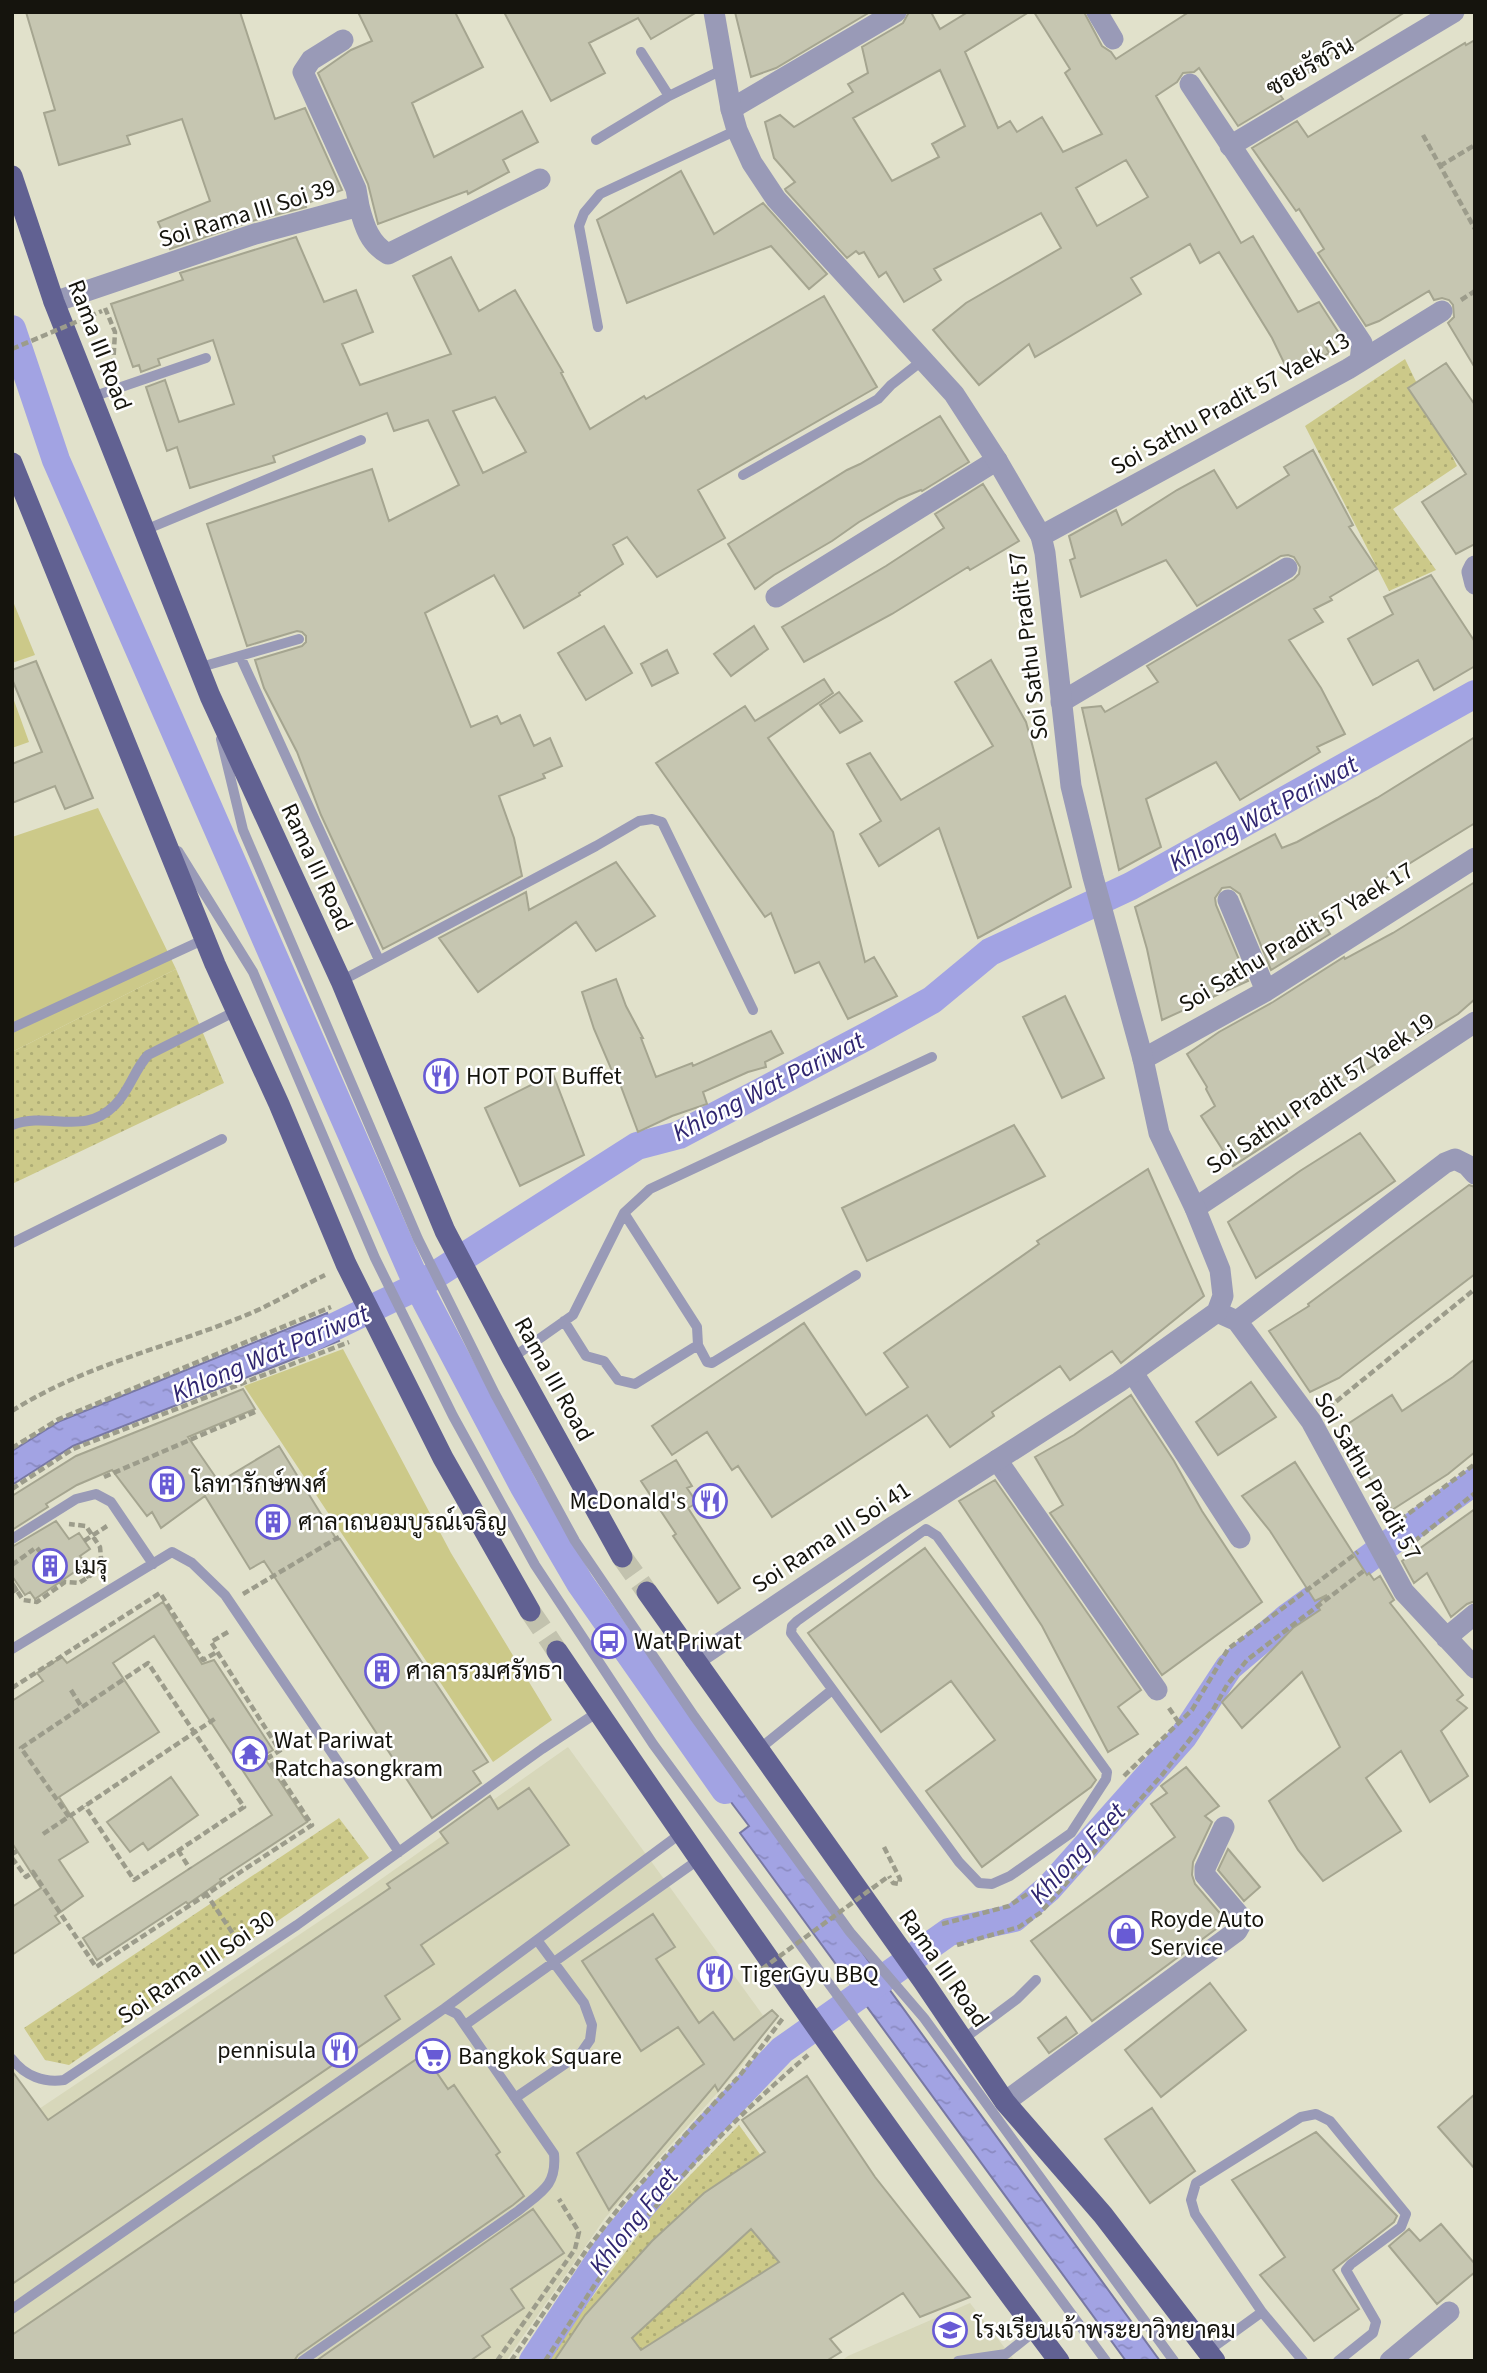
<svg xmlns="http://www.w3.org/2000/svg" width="1487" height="2373" font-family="'Source Sans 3',Sarabun,sans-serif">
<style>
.built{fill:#d7d7ba}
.grass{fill:#ccc989}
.garden{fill:url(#garden-dots)}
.water{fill:url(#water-ripples);stroke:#7878a3;stroke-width:2}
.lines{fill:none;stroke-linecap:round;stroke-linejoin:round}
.canal{stroke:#a2a3e3;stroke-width:28}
.building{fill:#c6c6b1;stroke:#a5a590;stroke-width:2;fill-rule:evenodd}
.primary-tunnel{stroke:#c2c2ae;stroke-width:21;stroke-dasharray:21 10;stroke-linecap:butt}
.path{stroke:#9c9c8b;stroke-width:4.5;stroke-dasharray:7 3.5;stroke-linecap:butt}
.service{stroke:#999ab7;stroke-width:10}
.minor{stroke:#999ab7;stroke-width:21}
.tertiary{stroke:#999ab7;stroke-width:21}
.primary{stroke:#616192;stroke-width:21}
.path-bridge{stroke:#9c9c8b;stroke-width:4.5;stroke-dasharray:7 3.5;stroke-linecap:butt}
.labels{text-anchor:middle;stroke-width:5;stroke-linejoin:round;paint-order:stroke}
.street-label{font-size:24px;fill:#15140d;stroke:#fff}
.poi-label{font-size:24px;fill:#15140d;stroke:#fff;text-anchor:start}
.water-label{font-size:26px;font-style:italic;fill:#302670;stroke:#fff}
</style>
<defs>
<pattern id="garden-dots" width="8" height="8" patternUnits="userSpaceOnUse" patternTransform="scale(1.75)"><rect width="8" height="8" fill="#ccc989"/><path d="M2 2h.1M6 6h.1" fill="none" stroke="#aeac75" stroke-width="1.8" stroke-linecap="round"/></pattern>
<pattern id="water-ripples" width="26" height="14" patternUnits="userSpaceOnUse" patternTransform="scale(1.75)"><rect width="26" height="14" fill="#a2a3e3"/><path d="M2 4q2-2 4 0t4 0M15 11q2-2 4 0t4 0" fill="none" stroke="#8b8bc2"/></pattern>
</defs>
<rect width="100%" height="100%" fill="#e1e1cb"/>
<path class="built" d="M568,1747L770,2025L739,2069L605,2218L506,2361H12V2127L360,1894Z
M970,2303L1015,2361H841L848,2356Z"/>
<path class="grass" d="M12,599L35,655L12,663Z
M12,695L29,742L12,748Z
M98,808L176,969L12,1052V837Z
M343,1349L451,1553L552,1720L493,1762L244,1386Z"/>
<path class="garden" d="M1405,359L1457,466L1393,509L1436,570L1389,591L1305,426Z
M176,969L224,1083L12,1184V1052Z
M339,1818L369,1858L69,2065L45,2060L24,2028Z
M739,2125L818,2235L688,2361H545L658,2208Z"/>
<path class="water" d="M327,1313L339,1341L73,1446L12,1485V1451L60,1421Z
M715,1750L1160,2361H1126L740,1833L749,1826L700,1761Z"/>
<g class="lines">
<path class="canal" d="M12,329L56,460L418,1286L524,1487L580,1583L725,1790
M301,1343L418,1286L637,1146L679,1135L869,1035L932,1000L990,952L1131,886L1475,694
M533,2361L608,2247L702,2134L782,2050L949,1932L1014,1918L1049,1888L1183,1737L1229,1667L1288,1617L1475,1481"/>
</g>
<path class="building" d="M26,12H240L275,119L305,108L342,190L305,204L306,207L252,221L170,249L158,222L210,201L182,119L127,136L130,144L59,165L44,113L55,110Z
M358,12H455L483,67L412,103L434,157L522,111L538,142L503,160L509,172L468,194L467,191L378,224L368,184L318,73L351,50L372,41Z
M504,12H697L651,39L638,18L589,43L605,73L551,101Z
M735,12H870L776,68L751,77Z
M909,12H931L940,29L968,12H1029L965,52L998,128L1010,121L1017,132L1042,117L1063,152L1102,134L1065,73L1070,69L1034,12H1084L1102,46L1111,52L1116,59L1189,12H1405L1278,92L1283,99L1238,126L1199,68L1194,72L1183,73L1177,82L1156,96L1241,243L1253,236L1298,312L1319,302L1341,336L1324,343L1329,353L1290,375L1272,338L1219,252L1200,263L1190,244L1131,278L1141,294L1035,357L1029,344L979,385L933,330L966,303L1061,248L1041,213L934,269L941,280L904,302L886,272L879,277L864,252L859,254L856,251L847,258L786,191L785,189L795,182L774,158L765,122L780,115L794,127L853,92L848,84L868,73L862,47L903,23ZM940,70L965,126L932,144L939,157L892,181L853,118ZM1126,160L1148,197L1097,226L1076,188Z
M1475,40V368L1448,323L1454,317L1453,305L1449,300L1442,298L1434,300L1429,291L1379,321L1366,326L1318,253L1324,249L1299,209L1296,211L1252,148L1297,121L1308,137L1465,43L1466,45Z
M681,171L714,234L763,203L827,274L809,289L771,246L627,303L597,220Z
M296,237L324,302L356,290L373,332L342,344L360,385L451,354L413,276L451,257L479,311L515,290L563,372L561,373L590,429L644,396L646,399L824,296L877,387L698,490L725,538L657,577L627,537L613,545L623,564L579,593L580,595L524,628L494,575L425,613L471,727L497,716L501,724L520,715L534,746L550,738L562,766L543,774L545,778L499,796L514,838L522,876L383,949L321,815L297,752L264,688L255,660L302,646L306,642V636L302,632L297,631L247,646L207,524L372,469L389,521L459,485L428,420L394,431L387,413L273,456L275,462L190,488L177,447L167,451L146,387L165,380L179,422L234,404L213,340L158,359L160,365L141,372L139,365L133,367L111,304L183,280L180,273ZM495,397L526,452L483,473L453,411Z
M1446,363L1475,405V544L1456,554L1422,502L1466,474L1408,388Z
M940,416L969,462L922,491L921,490L899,499L859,522L832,541L774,575L755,589L728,544L847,470L860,464Z
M1313,450L1353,525L1349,527L1377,569L1330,597L1332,600L1314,609L1323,622L1289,640L1321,688L1345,734L1317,747L1320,752L1240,800L1216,762L1146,799L1161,847L1119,870L1082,708L1101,706L1105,712L1158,682L1147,666L1294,579L1299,574L1300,567L1294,557L1288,555L1281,556L1197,606L1166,560L1081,597L1070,560L1075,558L1069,536L1116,510L1122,525L1177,490L1214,470L1237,508L1289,475L1284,467Z
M983,484L1019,541L970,570L968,567L892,614L804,662L782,627L886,566L944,528L935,514Z
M1431,575L1475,642V666L1434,690L1418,660L1373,685L1348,639L1393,614L1384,597Z
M604,626L632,673L586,700L558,653Z
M754,626L768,649L731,676L714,654Z
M667,650L678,673L652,686L641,664Z
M991,660L1026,722L1071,887L978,938L939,828L879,866L860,834L881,821L847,764L870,753L901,800L993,746L955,682Z
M36,661L93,798L65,809L55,786L12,803V764L42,752L12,679V670Z
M824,679L833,693L768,738L833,832L865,962L874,957L897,996L848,1019L819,962L795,973L771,913L765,917L656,763L745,706L755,721Z
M839,692L862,721L840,733L820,705Z
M1475,737V823L1368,889L1333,906L1319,916L1330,934L1271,970L1240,894L1230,887L1222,888L1215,898L1216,905L1248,981L1162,1020L1147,949L1135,907L1275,834L1282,848L1297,842L1377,798Z
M616,862L655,916L596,951L576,922L478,992L439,938L526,892L529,910Z
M1475,882V999L1458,1014L1302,1109L1284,1125L1287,1131L1233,1166L1201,1116L1215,1106L1206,1089L1207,1087L1187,1054L1219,1032L1273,1002L1344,957L1345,959L1393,933Z
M616,979L626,1006L643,1038H641L656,1077L692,1063L693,1066L771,1031L783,1053L765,1062L766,1067L748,1072L703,1092L707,1104L672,1116L638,1132L620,1084L618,1085L594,1029L582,992Z
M1065,996L1104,1078L1062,1098L1023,1017Z
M553,1074L584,1155L520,1186L485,1108Z
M1014,1125L1045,1176L867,1261L842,1208Z
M1360,1133L1395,1181L1256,1278L1228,1222L1300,1171Z
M1148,1169L1204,1296L1121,1363L1112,1351L1070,1380L1060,1366L992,1412L994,1416L950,1447L927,1415L772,1517L738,1466L732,1470L707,1432L672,1455L652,1426L804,1323L866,1415L908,1387L884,1353L1039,1244L1037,1241Z
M1469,1185L1475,1187V1274L1339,1378L1310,1392L1269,1331L1309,1306L1308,1304Z
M1475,1359V1452L1448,1474L1392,1510L1337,1431L1392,1395L1402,1411L1453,1377Z
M1251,1382L1276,1417L1218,1455L1196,1422Z
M243,1389L255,1409L188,1437L219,1482L279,1446L337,1540L340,1539L488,1762L473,1771L481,1783L432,1818L264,1561L250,1569L205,1496L161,1528L152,1512L147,1516L112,1470L77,1485L46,1504L48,1507L12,1530V1496L76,1456Z
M1131,1395L1174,1461L1202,1511L1262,1602L1162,1675L1050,1513L1063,1505L1035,1457L1074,1435Z
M676,1460L692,1486L687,1488L697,1503L688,1508L740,1588L718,1603L673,1536L676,1534L641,1481Z
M1295,1462L1367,1575L1369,1573L1374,1580L1380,1576L1394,1600L1390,1603L1463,1695L1457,1700L1467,1708L1441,1731L1468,1776L1430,1802L1401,1751L1366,1778L1401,1831L1323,1881L1298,1850L1269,1801L1340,1747L1302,1672L1242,1728L1222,1702L1293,1628L1320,1610L1317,1605L1327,1595L1315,1601L1270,1531L1242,1496Z
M995,1480L1141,1690L1118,1707L1138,1734L1108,1752L1042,1626L959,1501Z
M1475,1509V1601L1467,1604L1451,1617L1427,1573L1414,1583L1402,1561Z
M56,1521L69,1539L79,1533L90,1549L80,1556L86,1564L35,1599L30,1592L25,1595L12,1576V1547Z
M925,1548L1096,1780L1091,1787L982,1867L926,1791L995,1740L951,1681L881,1732L808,1633Z
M163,1602L202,1664L214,1660L273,1750L263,1756L307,1822L220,1879L221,1881L188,1904L186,1902L97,1960L83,1938L272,1815L154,1636L113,1663L159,1732L59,1797L88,1842L59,1860L83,1896L55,1916L60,1923L12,1955V1907L41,1888L12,1843V1701L43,1681L37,1673L62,1657L67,1663Z
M1186,1767L1219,1806L1205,1816L1212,1822L1193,1862L1192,1875L1195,1884L1224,1918L1218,1923L1220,1926L1092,2021L1031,1941L1175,1837L1151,1804L1167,1793L1161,1786Z
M171,1777L198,1815L148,1850L143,1843L130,1852L107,1822Z
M529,1788L569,1845L421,1945L434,1964L385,1996L400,2019L12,2284V2071L48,2120L390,1888L387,1884L448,1843L440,1832L490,1796L498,1809Z
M1228,1849L1260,1887L1244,1901L1218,1870Z
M653,1914L675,1947L656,1959L699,2023L713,2012L734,2040L772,2010L778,2016L718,2091L715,2085L609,2210L577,2153L704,2064L678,2027L641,2051L582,1961Z
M1210,1983L1246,2030L1161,2097L1125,2050Z
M1066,2017L1077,2033L1049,2053L1038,2038Z
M424,2054L448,2089L454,2085L500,2152L496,2155L524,2196L513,2205L298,2355L294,2361H12V2335Z
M807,2076L875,2177L970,2297L920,2317L903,2293L830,2339L841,2352L826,2361H554L585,2315L652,2241L704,2193L765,2152L742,2120ZM751,2229L779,2262L641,2350L632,2338Z
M1475,2094V2169L1438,2127Z
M1152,2108L1195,2171L1150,2203L1105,2139Z
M1316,2132L1397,2216L1394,2222L1333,2270L1359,2309L1314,2341L1260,2275L1285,2257L1232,2180Z
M533,2209L564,2253L511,2289L524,2308L482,2336L490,2347L470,2361H316Z
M1441,2224L1475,2264V2272L1437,2304L1389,2246L1409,2229L1420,2241Z"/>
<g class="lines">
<path class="primary-tunnel" d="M622,1557L647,1592
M530,1611L557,1651"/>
<path class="path" d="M1423,135L1475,229
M1440,166L1475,145
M1461,300L1475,291
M105,308L115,332L113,367
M1328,1408L1475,1289
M12,1411C84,1365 166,1348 244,1316C272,1305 298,1288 325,1275
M12,1448L59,1419L331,1307
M104,1477L257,1411
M12,1489L73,1449L349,1342
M1392,1526L1475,1464
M84,1541L107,1526
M37,1548L46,1559
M1406,1548L1475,1493
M12,1565L34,1549
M82,1567L89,1578
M57,1574L63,1584
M12,1583L23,1600L37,1602L65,1582L79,1583L102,1568L100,1547L86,1526L69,1524
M12,1592L20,1587
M243,1594L339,1537
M228,1632L211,1642L280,1751
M12,1688L160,1593L203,1660L217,1652
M71,1690L81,1706
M1169,1708L1179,1723
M1124,1776L1192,1710L1228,1649L1358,1552
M69,1817L21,1748L148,1663L244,1807L134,1880L85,1806
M43,1834L216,1718
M884,1847L900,1879L899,1884L893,1883L889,1876
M178,1850L190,1869
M12,1854L17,1851
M12,1858L26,1877L33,1872L96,1967L312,1825L268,1758L300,1738
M205,1892L240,1944
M942,1924L1009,1906L1047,1881L1069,1859
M957,1945L1019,1927L1040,1913L1162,1775L1213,1710L1227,1685L1247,1660L1365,1570
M497,2361L575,2249L579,2232L559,2199
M511,2361L587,2249L622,2204L741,2074L783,2018
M545,2361C567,2328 587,2295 610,2263C668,2187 735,2117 808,2055"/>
<path class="service" d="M641,52L669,96L724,69
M596,140L669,96
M598,327L579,226L584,213L600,194L737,130
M92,397L206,358
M743,475L878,399L891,385L923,360
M145,530L361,440
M240,656L379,960
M201,667L299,639
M221,739L243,830L418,1239L495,1394L575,1541L694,1716L786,1844L850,1932L924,2018L1174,2361
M178,851L253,972L375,1258L453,1416L535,1565L653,1744L1106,2361
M341,981L596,846L639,821L652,819L662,822L753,1010
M12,1028L205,939
M12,1125C50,1111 83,1137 115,1105C130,1090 134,1070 148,1055L236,1011
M12,1243L222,1139
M564,1321L586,1356L604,1361L618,1380L635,1384L698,1345L697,1327L624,1213
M698,1345L707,1362L712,1363L856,1275
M512,1358L573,1315L624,1213L650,1189L932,1057
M926,1529L937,1536L1107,1772L1106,1779L1071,1833L1010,1876L992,1884L979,1883L959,1862L791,1633L792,1626L797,1621Z
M12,1539L76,1499L96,1494L111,1502L153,1564
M12,1649L172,1552L192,1563L225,1595L399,1852
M758,1750L832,1690
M445,2008L680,1834
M465,2025L698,1860
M962,2040L1017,1999L1036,1980
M12,2059C25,2076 44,2083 64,2080L297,1925L542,1749L598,1712
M515,2098L581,2053L590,2040L592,2025L584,2003L537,1940
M12,2309L445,2008L457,2014L554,2154C557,2186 541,2192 518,2211L302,2361
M1262,2312L1195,2214L1191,2200L1196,2183L1301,2117L1316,2114L1330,2121L1406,2214L1401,2227L1351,2264L1346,2270L1376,2322L1373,2333L1338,2361
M1208,2351L1262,2312L1303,2361
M958,2361L1006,2354L1036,2330"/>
<path class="minor" d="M1097,12L1113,39
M343,40L311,60L303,72L356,189L359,206
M1190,84L1362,343L1360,361
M731,109L896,12
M1230,146L1454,12
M54,302L255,234L359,206C364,226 370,244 388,254L540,179
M1041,536L1348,369L1442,311
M1475,566L1472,572L1475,584
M776,597L997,460
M1061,702L1287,568
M1228,900L1266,991
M1143,1059L1266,991L1475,858
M1195,1208L1475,1022
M1217,1312L1237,1321L1311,1421L1404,1592L1475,1668
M1237,1321L1445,1163L1455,1159L1467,1165L1475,1174
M1133,1373L1240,1538
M997,1460L1157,1690
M1446,1638L1475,1614
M1005,2102L1237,1931L1242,1922L1239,1915L1205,1875V1868L1224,1827
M1390,2361L1449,2312"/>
<path class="tertiary" d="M695,1660L894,1526L1119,1382L1217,1312L1223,1296L1220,1270L1195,1208L1159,1133L1143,1059L1093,877L1071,786L1045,553L1041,536L998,462L954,394L776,199L752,163L737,130L731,109L714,12"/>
<path class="primary" d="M12,176L54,302L210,696L341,981L445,1231L512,1358L622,1557
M12,463L215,964L279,1104L346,1264L443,1458L530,1611
M647,1592L923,1981L1005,2102L1103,2215L1215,2361
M557,1651C720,1891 885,2129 1059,2361"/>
<path class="path-bridge" d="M12,349L102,311
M762,1969L889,1876"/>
</g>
<defs>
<g id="restaurant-ring" transform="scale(1.75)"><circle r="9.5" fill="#fff" stroke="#685bd5" stroke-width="1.5"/><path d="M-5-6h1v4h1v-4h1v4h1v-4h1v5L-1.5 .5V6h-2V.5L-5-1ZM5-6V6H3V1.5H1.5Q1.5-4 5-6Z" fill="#685bd5"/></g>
<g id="building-ring" transform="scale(1.75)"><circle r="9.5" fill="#fff" stroke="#685bd5" stroke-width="1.5"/><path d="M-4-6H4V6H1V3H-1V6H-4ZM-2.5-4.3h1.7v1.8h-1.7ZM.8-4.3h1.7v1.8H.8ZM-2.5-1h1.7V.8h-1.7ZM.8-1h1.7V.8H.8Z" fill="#685bd5"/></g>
<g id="bus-ring" transform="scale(1.75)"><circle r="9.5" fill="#fff" stroke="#685bd5" stroke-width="1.5"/><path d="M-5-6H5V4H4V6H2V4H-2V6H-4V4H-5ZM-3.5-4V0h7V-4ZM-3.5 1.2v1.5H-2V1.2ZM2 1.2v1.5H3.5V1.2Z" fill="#685bd5"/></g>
<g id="temple-ring" transform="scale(1.75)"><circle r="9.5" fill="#fff" stroke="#685bd5" stroke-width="1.5"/><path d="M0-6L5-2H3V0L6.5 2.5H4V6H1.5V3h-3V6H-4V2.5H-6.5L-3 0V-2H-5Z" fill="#685bd5"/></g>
<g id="shop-ring" transform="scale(1.75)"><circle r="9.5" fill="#fff" stroke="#685bd5" stroke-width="1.5"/><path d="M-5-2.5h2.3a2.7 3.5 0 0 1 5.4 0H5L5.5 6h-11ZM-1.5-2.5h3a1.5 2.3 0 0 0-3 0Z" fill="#685bd5"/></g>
<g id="supermarket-ring" transform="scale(1.75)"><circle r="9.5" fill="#fff" stroke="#685bd5" stroke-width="1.5"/><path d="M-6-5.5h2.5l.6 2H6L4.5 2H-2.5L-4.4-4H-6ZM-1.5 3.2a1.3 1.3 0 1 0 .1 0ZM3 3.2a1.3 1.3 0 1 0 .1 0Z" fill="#685bd5"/></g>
<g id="school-ring" transform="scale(1.75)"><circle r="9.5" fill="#fff" stroke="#685bd5" stroke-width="1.5"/><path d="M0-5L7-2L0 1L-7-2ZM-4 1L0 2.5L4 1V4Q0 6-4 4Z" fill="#685bd5"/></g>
</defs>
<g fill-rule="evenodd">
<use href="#restaurant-ring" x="441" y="1076"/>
<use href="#building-ring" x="167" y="1484"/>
<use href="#restaurant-ring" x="710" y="1501"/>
<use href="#building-ring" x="273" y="1522"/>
<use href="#building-ring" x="50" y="1566"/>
<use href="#bus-ring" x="609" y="1641"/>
<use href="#building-ring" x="382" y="1671"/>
<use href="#temple-ring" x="250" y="1754"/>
<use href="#shop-ring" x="1126" y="1933"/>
<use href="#restaurant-ring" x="715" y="1974"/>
<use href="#restaurant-ring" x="340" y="2050"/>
<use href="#supermarket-ring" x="433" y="2056"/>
<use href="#school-ring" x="950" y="2330"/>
</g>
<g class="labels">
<g class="street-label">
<text transform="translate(1310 66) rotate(-30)" y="8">ซอยรัชวิน</text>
<text transform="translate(247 213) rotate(-17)" y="8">Soi Rama III Soi 39</text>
<text transform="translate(100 345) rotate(69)" y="8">Rama III Road</text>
<text transform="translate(1230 403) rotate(-29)" y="8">Soi Sathu Pradit 57 Yaek 13</text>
<text transform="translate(1028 646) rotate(-97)" y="8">Soi Sathu Pradit 57</text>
<text transform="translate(317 867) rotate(65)" y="8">Rama III Road</text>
<text transform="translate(1296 937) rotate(-31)" y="8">Soi Sathu Pradit 57 Yaek 17</text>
<text transform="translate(1320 1093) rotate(-34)" y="8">Soi Sathu Pradit 57 Yaek 19</text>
<text transform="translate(554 1379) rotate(61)" y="8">Rama III Road</text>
<text transform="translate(1368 1476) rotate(60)" y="8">Soi Sathu Pradit 57</text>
<text transform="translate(831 1537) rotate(-33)" y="8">Soi Rama III Soi 41</text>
<text transform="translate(196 1967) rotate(-34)" y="8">Soi Rama III Soi 30</text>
<text transform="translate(944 1968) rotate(55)" y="8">Rama III Road</text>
</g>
<g class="poi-label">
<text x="466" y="1084">HOT POT Buffet</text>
<text x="192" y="1492">โลทารักษ์พงศ์</text>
<text x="686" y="1509" text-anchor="end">McDonald's</text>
<text x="298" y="1530">ศาลาถนอมบูรณ์เจริญ</text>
<text x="74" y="1574">เมรุ</text>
<text x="634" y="1649">Wat Priwat</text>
<text x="406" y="1679">ศาลารวมศรัทธา</text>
<text x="274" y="1748">Wat Pariwat<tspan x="274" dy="28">Ratchasongkram</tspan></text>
<text x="1150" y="1927">Royde Auto<tspan x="1150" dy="28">Service</tspan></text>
<text x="740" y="1982">TigerGyu BBQ</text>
<text x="316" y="2058" text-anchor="end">pennisula</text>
<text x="458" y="2064">Bangkok Square</text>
<text x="974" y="2338">โรงเรียนเจ้าพระยาวิทยาคม</text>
</g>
<g class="water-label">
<text transform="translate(1263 813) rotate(-29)" y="9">Khlong Wat Pariwat</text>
<text transform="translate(768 1086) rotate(-27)" y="9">Khlong Wat Pariwat</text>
<text transform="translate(270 1353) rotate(-23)" y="9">Khlong Wat Pariwat</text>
<text transform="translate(1077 1853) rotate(-47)" y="9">Khlong Faet</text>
<text transform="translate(633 2221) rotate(-52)" y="9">Khlong Faet</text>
</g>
</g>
<rect width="1487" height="2373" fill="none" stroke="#15140d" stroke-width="28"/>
</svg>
